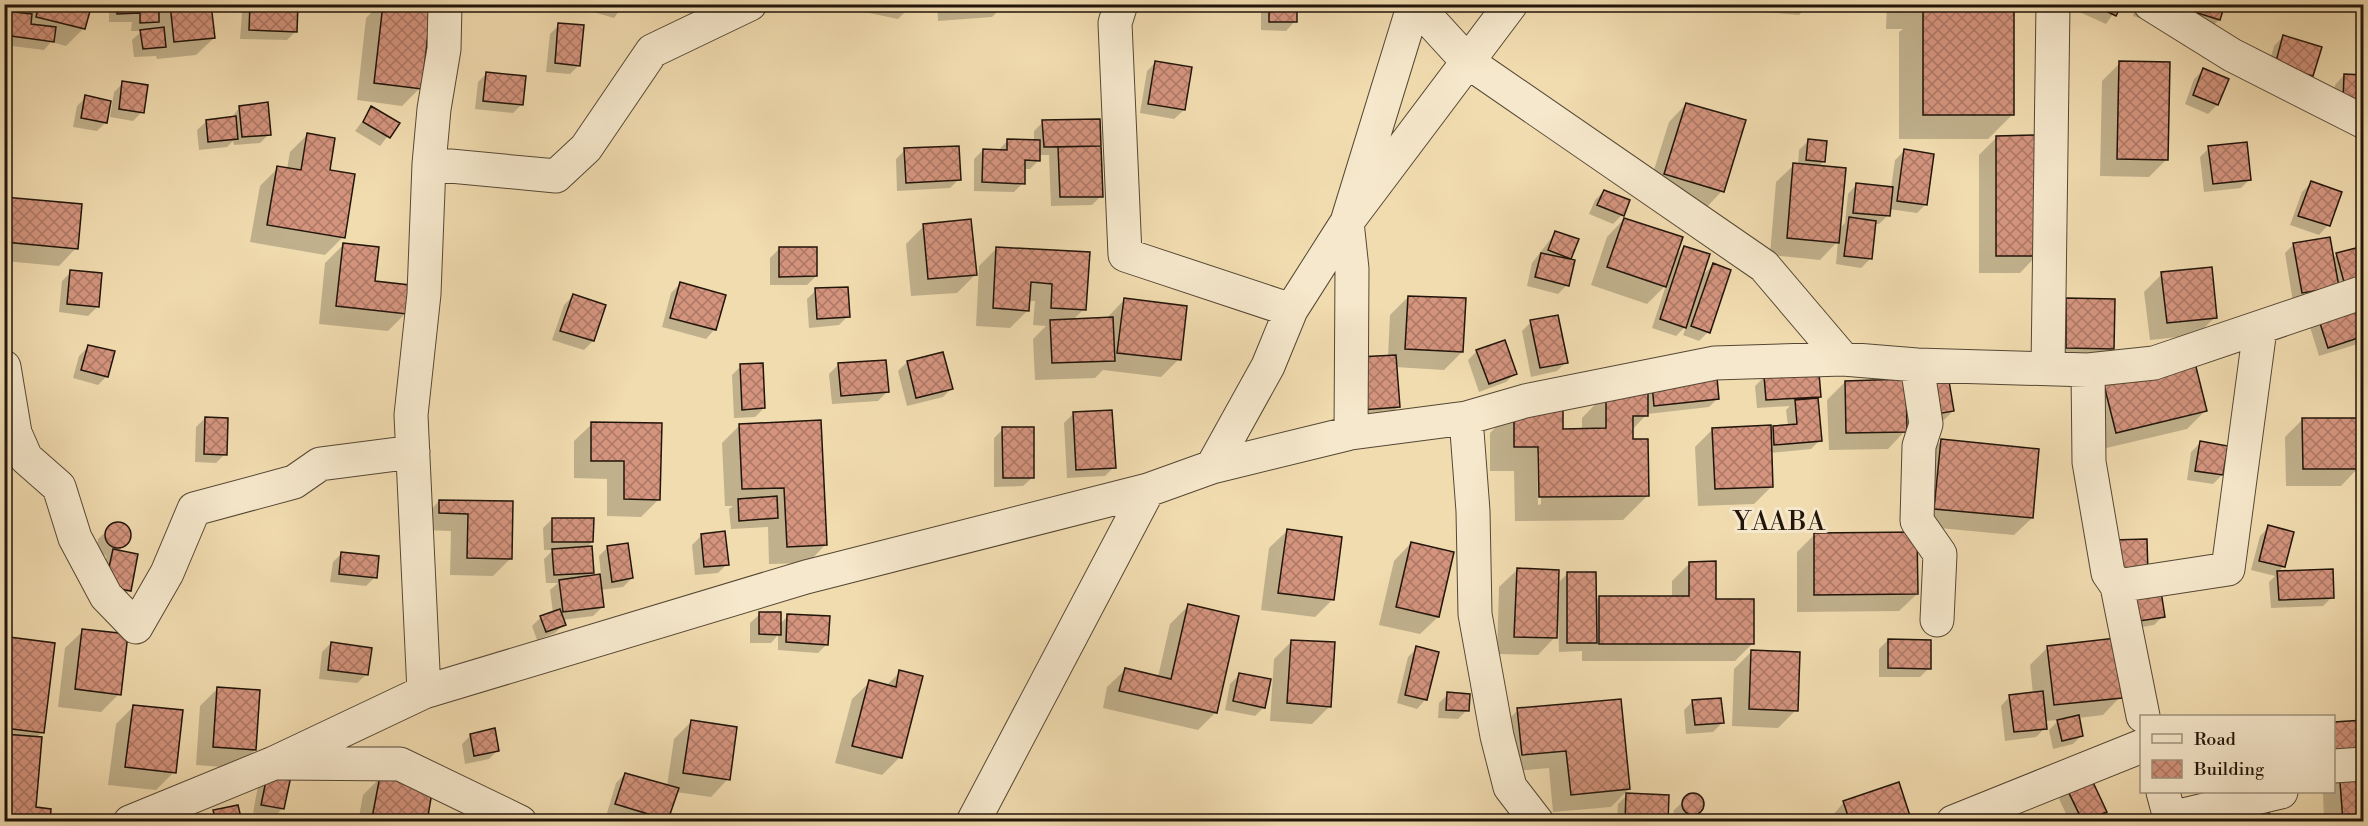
<svg xmlns="http://www.w3.org/2000/svg" width="2368" height="826" font-family="'Libre Bodoni',serif">
<style>
.shadow{fill:#0003;fill-rule:evenodd}
.building{fill:url(#building-cross-hatch);stroke:#21150a;stroke-width:1.5}
.lines{fill:none;stroke-linecap:round;stroke-linejoin:round}
.street-casing{stroke:#554734;stroke-width:35}
.street{stroke:#f6e8cc;stroke-width:33}
.labels{text-anchor:middle;stroke-width:6;stroke-linejoin:round;paint-order:stroke}
.quarter-label{font-size:26px;letter-spacing:1.5px;fill:#21150a;stroke:#f6e8cc}
</style>
<defs>
<pattern id="building-cross-hatch" width="8" height="8" patternUnits="userSpaceOnUse" patternTransform="scale(1.5)"><rect width="8" height="8" fill="#d4947e"/><path d="M0 0l8 8M0 8l8-8" fill="none" stroke="#ac7865"/></pattern>
</defs>
<rect width="100%" height="100%" fill="#f1dcb0"/>
<filter id="stains"><feTurbulence type="fractalNoise" baseFrequency=".00333" numOctaves="4"/><feColorMatrix values="0 0 0 0 .2 0 0 0 0 .09 0 0 0 0 .02 0 0 0 .5 -.17"/></filter>
<radialGradient id="worn" r=".72"><stop offset=".6" stop-color="#630" stop-opacity="0"/><stop offset="1" stop-color="#630" stop-opacity=".3"/></radialGradient>
<path class="shadow" d="M32,4H90L84,28L66,46L51,42L44,50L4,45V12L24,15Z
M109,4H210L214,38L196,55L157,59L156,56L134,57L132,40L142,31H131L132,22H109Z
M250,4L296,31L287,40L240,39L242,13Z
M373,4L429,6L420,88L402,106L357,100L366,18L379,5Z
M592,4H624L614,18L590,11Z
M662,4H696L692,8L662,10Z
M866,4H908L907,10L898,19L864,12Z
M937,4H1005L992,17L938,21Z
M1265,4H1295V21L1286,31L1261,30V8Z
M1765,4H1809L1799,15L1764,12Z
M1887,4H2005L2002,8L2012,115L1988,139H1899V32L1903,29H1886Z
M2078,4H2120L2106,24L2075,10Z
M2136,4H2224L2219,20L2201,37L2133,16Z
M559,25L579,65L570,74L546,72L550,34Z
M2283,37L2312,76L2303,85L2266,74L2274,46Z
M1156,62L1184,110L1174,119L1140,113L1147,71Z
M2120,63L2167,159L2149,177L2100,176L2102,81Z
M2203,70L2227,80L2217,105L2208,114L2185,104L2194,79Z
M487,73L522,104L513,113L475,109L478,82Z
M2344,75L2364,76V109L2334,108L2335,85Z
M123,83L142,112L133,121L110,117L114,92Z
M86,97L106,122L97,131L73,127L77,106Z
M1686,104L1722,191L1705,209L1647,192L1669,122Z
M240,107L269,134L260,143L234,145L233,141L227,147L199,150L197,130L207,121L231,118Z
M372,108L398,123L380,146L355,131Z
M1099,121L1101,196L1092,205L1051,206L1049,155H1039V160L1030,169H1024L1023,183L1014,192L974,191V159L983,150L998,151L1008,140L1034,141V131L1043,122Z
M308,134L343,237L325,255L250,242L260,186L278,168L287,169L290,152Z
M1997,137L2037,255L2020,273H1979V155Z
M1808,141L1824,161L1818,167L1839,229L1845,223L1848,194L1857,184L1891,188L1895,160L1904,151L1926,204L1917,213L1889,209L1888,215L1879,224H1874L1870,259L1861,268L1836,264L1838,241L1820,260L1770,255L1776,182L1794,165H1798L1799,150Z
M2209,148L2250,179L2241,188L2204,192L2200,157Z
M905,150L959,179L950,188L897,191L896,159Z
M2311,183L2340,193L2328,225L2319,235L2290,225L2302,192Z
M1604,191L1622,215L1613,224L1589,214L1595,200Z
M4,198L76,248L59,266L4,261Z
M1624,219L1674,257L1684,247L1701,277L1713,265L1708,332L1699,341L1683,335L1687,325L1676,336L1652,328L1666,285L1647,304L1591,285L1607,237Z
M924,226L975,275L957,293L911,296L906,244Z
M1556,232L1570,258L1567,285L1558,294L1527,286L1532,263Z
M2294,244L2332,259L2337,255L2364,283L2293,302L2285,253Z
M343,245L373,282L406,313L388,331L319,324L325,263Z
M997,248L1088,254L1084,309L1073,320L1106,319L1124,300L1179,359L1161,377L1103,370L1095,378L1035,380L1033,339L1046,326L1033,325L1035,301H1028V310L1010,328L976,326L979,266Z
M779,249L816,276L807,285H770V258Z
M71,272L97,307L88,316L59,312L62,281Z
M2162,274L2215,317L2197,335L2150,340L2144,292Z
M680,284L715,329L706,339L662,327L671,293Z
M816,290L848,316L839,325L809,328L807,299Z
M573,296L593,341L584,350L552,340L564,305Z
M1408,297L1462,352L1444,370L1395,367L1398,407L1389,416L1352,418L1388,357L1390,315Z
M2067,300L2113,348L2095,366L2049,365V318Z
M2364,305V342L2319,356L2310,327Z
M1531,322L1566,362L1557,371L1531,377L1522,331Z
M88,347L107,376L98,385L73,378L79,356Z
M1477,351L1515,373L1506,382L1479,392L1468,360Z
M907,362L952,388L943,397L907,406L898,371Z
M838,365L887,392L878,401L832,404L829,374Z
M741,366L764,408L755,417L734,418L732,375Z
M1764,377L1819,396L1816,399L1820,440L1811,449L1770,453L1772,486L1754,504L1698,506L1695,447L1713,429L1769,431L1773,427L1788,426L1786,410L1790,406L1757,408L1755,386Z
M1716,380L1718,398L1709,407L1647,414L1631,431L1632,440L1647,496L1623,520L1515,521L1514,471H1490V433L1514,409L1562,430H1582V418L1606,393ZM1537,453H1540L1541,504L1538,505Z
M1845,382L1905,431L1888,449L1829,450L1827,400Z
M2105,387L2205,411L2187,429L2098,450L2087,404Z
M1919,396L1953,411L1944,420L1923,423Z
M1073,414L1114,467L1105,476L1067,478L1064,423Z
M205,418L225,454L216,463L195,462L196,427Z
M2302,420L2358,468L2341,486H2286L2285,437Z
M592,424L659,499L641,517L607,516V479L574,478V441Z
M740,425L825,545L808,563L769,564L768,527L731,529L729,509L733,506H725L722,443Z
M1003,429L1033,477L1023,486L994,487V438Z
M1941,441L2032,518L2014,535L1917,526L1924,459Z
M2200,443L2222,475L2213,484L2187,480L2191,452Z
M439,501L512,503L511,558L493,576L450,575L451,531L421,530L422,519Z
M552,519L592,542L586,548L592,572L587,577L601,575L599,556L608,547L632,578L623,587L600,590L602,607L593,616L562,620L564,624L555,633L537,640L532,626L541,617L553,613L550,590L558,583H546L544,559L553,550H544L543,528Z
M114,524H121L130,535L128,542L118,551L130,590L121,599L104,559L107,557L99,552L97,545L98,539Z
M2269,527L2284,566L2277,573L2331,570L2332,597L2323,606L2271,608L2269,582L2275,576L2251,570L2260,536Z
M1287,531L1333,599L1315,617L1261,610L1269,548Z
M1815,534L1917,594L1899,611L1797,612V552Z
M701,536L727,564L718,573L695,575L692,545Z
M1411,543L1438,617L1420,634L1379,625L1394,561Z
M342,553L375,577L366,586L330,582L333,562Z
M1690,563L1715,600L1752,644L1735,661H1582V651L1559,652L1558,620H1556L1555,637L1538,655L1497,654L1499,587L1517,570L1557,584L1567,574L1595,601L1599,597H1672V581Z
M1188,606L1216,712L1198,730L1103,708L1107,687L1125,670L1158,677L1170,624Z
M2120,607L2163,616L2154,625L2125,630Z
M760,614L780,624L788,616L827,644L818,653L778,650V635L771,643H750V623Z
M83,631L119,694L101,712L58,707L65,648Z
M10,638L42,732L36,738L34,808L4,822V643Z
M1888,640L1929,668L1920,677H1879V649Z
M1292,641L1330,706L1312,724L1270,721L1274,659Z
M331,643L367,674L357,683L319,679L322,652Z
M2048,647L2120,697L2103,715L2078,718L2082,735L2073,744L2053,749L2049,730L2059,720L2045,721V728L2036,737L2005,741L2001,706L2010,696L2033,694L2030,665Z
M1417,648L1426,699L1417,709L1397,703L1408,657Z
M1752,651L1796,710L1778,728L1732,726L1734,669Z
M900,672V757L882,775L835,763L852,699L870,682L886,686Z
M1239,675L1264,707L1255,716L1225,710L1230,684Z
M218,688L255,750L237,768L196,765L200,706Z
M1448,694L1467,710L1458,719L1438,718L1439,703Z
M1693,701L1722,723L1713,732L1686,734L1684,710Z
M134,706L174,772L156,790L108,785L116,724Z
M1518,710L1629,789L1611,807L1553,812L1549,768L1505,772L1500,728Z
M691,722L728,779L711,797L676,792L665,822H635L607,813L616,783L625,774L667,786L674,739Z
M471,735L498,750L489,759L465,764L462,744Z
M2364,769V822H2324L2323,792H2334V777Z
M268,772L283,808L274,817L253,813L259,781Z
M381,777L425,822H358L363,795Z
M2068,790L2105,811L2094,822H2070L2059,799Z
M1692,793L1702,800L1703,806L1686,822H1677L1673,811Z
M1627,795L1666,822H1617L1618,804Z
M1844,802L1911,822H1827Z
M214,812L240,822H205Z
M1494,818L1495,822H1481Z"/>
<path class="building" d="M4,4L5,11L32,14L31,24L56,27L54,42L4,35Z
M39,4H92L85,29L36,17Z
M117,4H159V22L140,23V13L117,14Z
M170,4H211L215,38L174,42Z
M250,4H298L297,32L249,30Z
M383,4L431,5L422,89L374,83Z
M880,4H910L909,10Z
M1269,4H1297V22H1269Z
M2092,4H2122L2116,16Z
M2169,4H2225L2220,20Z
M1923,6H2014V115H1923Z
M558,23L584,25L580,66L555,63Z
M164,27L166,47L143,49L140,30Z
M2283,35L2322,47L2313,76L2275,65Z
M1155,61L1192,67L1185,110L1148,104Z
M2119,61L2170,62L2168,160L2117,159Z
M2203,68L2229,79L2218,105L2193,95Z
M486,72L526,76L523,105L483,101Z
M2344,74L2364,75V100H2343Z
M122,81L148,85L144,113L119,109Z
M85,95L111,101L107,123L81,118Z
M268,102L271,135L242,137L239,106Z
M1686,103L1746,120L1724,192L1664,174Z
M371,106L400,123L390,138L363,122Z
M236,116L238,139L208,142L206,120Z
M1100,119L1101,146L1044,147L1042,120Z
M307,133L335,138L330,170L355,174L345,238L267,225L277,166L301,170Z
M2038,135L2039,256H1996V136Z
M1007,139L1040,140V161L1025,160V184L982,182L983,149L1007,150Z
M1808,139L1827,141L1825,162L1806,160Z
M2247,142L2251,180L2213,184L2208,146Z
M959,146L961,180L906,183L904,148Z
M1101,146L1103,197H1060L1058,147Z
M1904,149L1934,154L1927,205L1897,201Z
M1793,163L1846,168L1839,243L1787,238Z
M2311,181L2342,192L2330,226L2298,216Z
M1856,183L1893,187L1890,216L1853,213Z
M1604,190L1630,200L1624,216L1597,205Z
M4,197L82,204L78,249L4,242Z
M1849,217L1876,221L1872,259L1844,256Z
M1624,218L1683,237L1666,287L1607,267Z
M971,219L977,275L928,279L923,224Z
M1555,231L1579,239L1571,259L1548,250Z
M2330,237L2339,287L2302,293L2293,243Z
M343,243L379,247L375,281L410,285L407,314L336,306Z
M1684,246L1710,254L1686,328L1660,319Z
M2364,246V277L2344,282L2336,253Z
M779,247H817V276L779,277Z
M996,247L1090,252L1086,310L1051,308L1052,284L1031,282L1029,311L993,308Z
M1541,253L1575,260L1569,286L1535,277Z
M1713,263L1731,270L1710,333L1691,326Z
M2212,267L2217,318L2167,323L2161,272Z
M70,270L102,273L99,307L67,304Z
M680,282L726,295L716,330L670,318Z
M848,287L850,317L817,319L815,288Z
M573,294L606,305L594,341L560,331Z
M1408,296L1466,298L1463,352L1405,349Z
M1124,298L1187,306L1181,360L1117,353Z
M2066,298L2115,299L2114,349L2066,348Z
M2364,303V336L2328,348L2318,317Z
M1558,315L1568,363L1540,368L1530,320Z
M1113,317L1115,361L1052,363L1050,320Z
M1505,340L1517,374L1489,384L1476,350Z
M88,345L115,351L108,377L81,370Z
M943,352L953,389L916,398L907,361Z
M1396,355L1400,407L1361,410L1357,357Z
M886,360L889,392L841,396L838,363Z
M763,363L765,408L742,410L740,364Z
M2195,363L2207,411L2116,433L2104,385Z
M1819,373L1821,397L1766,400L1764,376Z
M1717,378L1719,399L1654,406L1652,385Z
M1906,379L1907,432L1846,433L1845,381Z
M1949,381L1954,411L1931,415L1927,385Z
M1648,391V416H1633V439H1648L1649,496L1539,497L1538,447H1514V407H1563V429L1606,428V392Z
M1818,398L1822,441L1774,445L1773,426L1797,424L1795,400Z
M1112,410L1116,468L1076,470L1073,412Z
M205,417L228,418L227,455L204,454Z
M2302,418H2359L2360,469H2303Z
M821,420L827,545L787,547L784,488L742,489L739,424Z
M591,422L662,423L660,500L624,499V461H591Z
M1771,425L1773,487L1715,489L1712,428Z
M1002,427H1034V478H1003Z
M1941,439L2039,449L2033,518L1934,509Z
M2200,441L2228,446L2223,475L2195,471Z
M777,496L778,518L739,521L738,499Z
M439,500L513,501L512,559L467,558L468,514L439,513Z
M552,518H594L593,542H552Z
M105 535a13 13 0 1 1 26 0a13 13 0 1 1-26 0Z
M2268,525L2294,532L2285,567L2259,561Z
M1287,529L1342,537L1334,600L1278,593Z
M725,531L729,565L704,567L701,534Z
M1917,532L1918,594L1814,595V533Z
M2147,539L2148,574L2114,575L2112,540Z
M1411,542L1454,552L1439,617L1396,607Z
M628,543L633,578L612,582L607,546Z
M592,546L594,573L554,575L552,549Z
M113,549L138,554L131,591L105,586Z
M341,552L379,556L377,578L339,574Z
M1716,561V599H1754V644H1599V596H1689V562Z
M1517,568L1559,570L1557,638L1514,637Z
M2333,569L2334,598L2279,600L2277,571Z
M1567,572H1596L1597,643H1567Z
M600,574L604,607L563,612L559,580Z
M2161,591L2165,617L2133,622L2129,596Z
M1188,604L1239,616L1217,713L1119,691L1125,668L1171,679Z
M560,609L566,625L546,632L540,616Z
M759,612H781V635L759,634Z
M787,614L830,616L828,645L786,642Z
M82,629L128,634L121,695L75,689Z
M9,637L55,643L44,733L4,728V672Z
M2116,638L2122,698L2054,705L2047,646Z
M1888,639L1931,640V669L1888,668Z
M1291,640L1335,642L1331,707L1287,703Z
M331,642L372,648L368,675L328,670Z
M1416,646L1439,652L1427,700L1405,695Z
M1751,650L1800,652L1798,711L1749,709Z
M899,670L923,676L902,758L852,746L869,680L896,687Z
M1239,673L1271,679L1265,708L1233,701Z
M217,687L260,690L256,750L213,747Z
M2043,691L2047,729L2014,732L2009,695Z
M1447,692L1470,694L1469,711L1446,710Z
M1721,698L1724,723L1695,725L1692,700Z
M1621,699L1630,789L1571,795L1566,751L1522,755L1517,708Z
M133,705L183,710L176,773L125,767Z
M2079,715L2083,736L2062,741L2057,720Z
M691,720L737,727L730,780L683,773Z
M2364,720V754L2334,756V722Z
M495,728L499,751L474,756L470,734Z
M4,734L42,737L36,807L51,809L50,822H4Z
M2364,768V822H2343L2339,769Z
M268,771L291,776L284,809L261,805Z
M625,773L679,788L668,820L615,804Z
M380,776L433,786L427,822H391L372,818Z
M2091,778L2107,812L2083,822L2067,789Z
M1899,782L1912,822H1850L1843,801Z
M1682 804a11 11 0 1 1 22 0a11 11 0 1 1-22 0Z
M1626,793L1669,795L1668,822H1625Z
M2267,802L2271,822H2212Z
M238,805L242,822H216L213,810Z
M2012,809L2018,822H1994Z
M1710,816L1736,819V822H1710Z"/>
<g class="lines">
<g class="street-casing">
<path id="street" d="M1121,4L1115,23L1125,255L1291,310
M1415,4L1468,62L1764,266L1843,359
M2150,4L2232,55L2364,122
M429,164L556,176L586,148L652,51L750,4
M1917,365L1926,424L1919,446L1917,521L1940,554L1937,620
M4,367L15,433L26,458L59,487L75,538L106,596L136,627L167,573L194,509L294,482L320,464L413,452
M2048,368L2053,4
M2088,370L2089,462L2108,573L2117,586L2143,716
M1466,418L1473,511L1475,614L1497,736L1510,787L1537,822
M1351,433L1352,269L1347,222L1511,4
M1212,467L1268,366L1291,310L1347,222L1414,4
M2117,586L2228,569L2260,329
M424,692L411,415L424,294L429,164L434,109L444,49L445,4
M281,763L400,764L520,822
M2334,766L2364,764
M2163,792L2171,822
M130,822L274,763L424,692L806,577L1148,490L1212,467L1351,433L1466,418L1525,401L1715,363L1843,359L1917,365L2088,370L2154,363L2364,292
M973,822L1148,490
M1953,822L2142,746
M2177,822L2183,815L2281,792"/>
</g>
<use href="#street" class="street"/>
</g>
<g class="labels">
<g class="quarter-label">
<text x="1780" y="530">YAABA</text>
</g>
</g>
<rect width="2368" height="826" fill="none" stroke="#f1dcb0" stroke-width="24"/>
<rect x="6" y="6" width="2356" height="814" fill="none" stroke="#21150a" stroke-width="3"/>
<rect x="12" y="12" width="2344" height="802" fill="none" stroke="#21150a" stroke-width="1.5"/>
<rect x="2140" y="715" width="195" height="78" fill="#f6e8cc" stroke="#a1947e" stroke-width="1.5"/>
<rect x="2152" y="734" width="30" height="9" fill="#f6e8cc" stroke="#a1947e" stroke-width="1.5"/>
<text x="2194" y="745" font-size="18" fill="#21150a">Road</text>
<rect x="2152" y="760" width="30" height="18" fill="url(#building-cross-hatch)" stroke="#a1947e" stroke-width="1.5"/>
<text x="2194" y="775" font-size="18" fill="#21150a">Building</text>
<rect width="100%" height="100%" filter="url(#stains)"/>
<rect width="100%" height="100%" fill="url(#worn)"/>
</svg>
